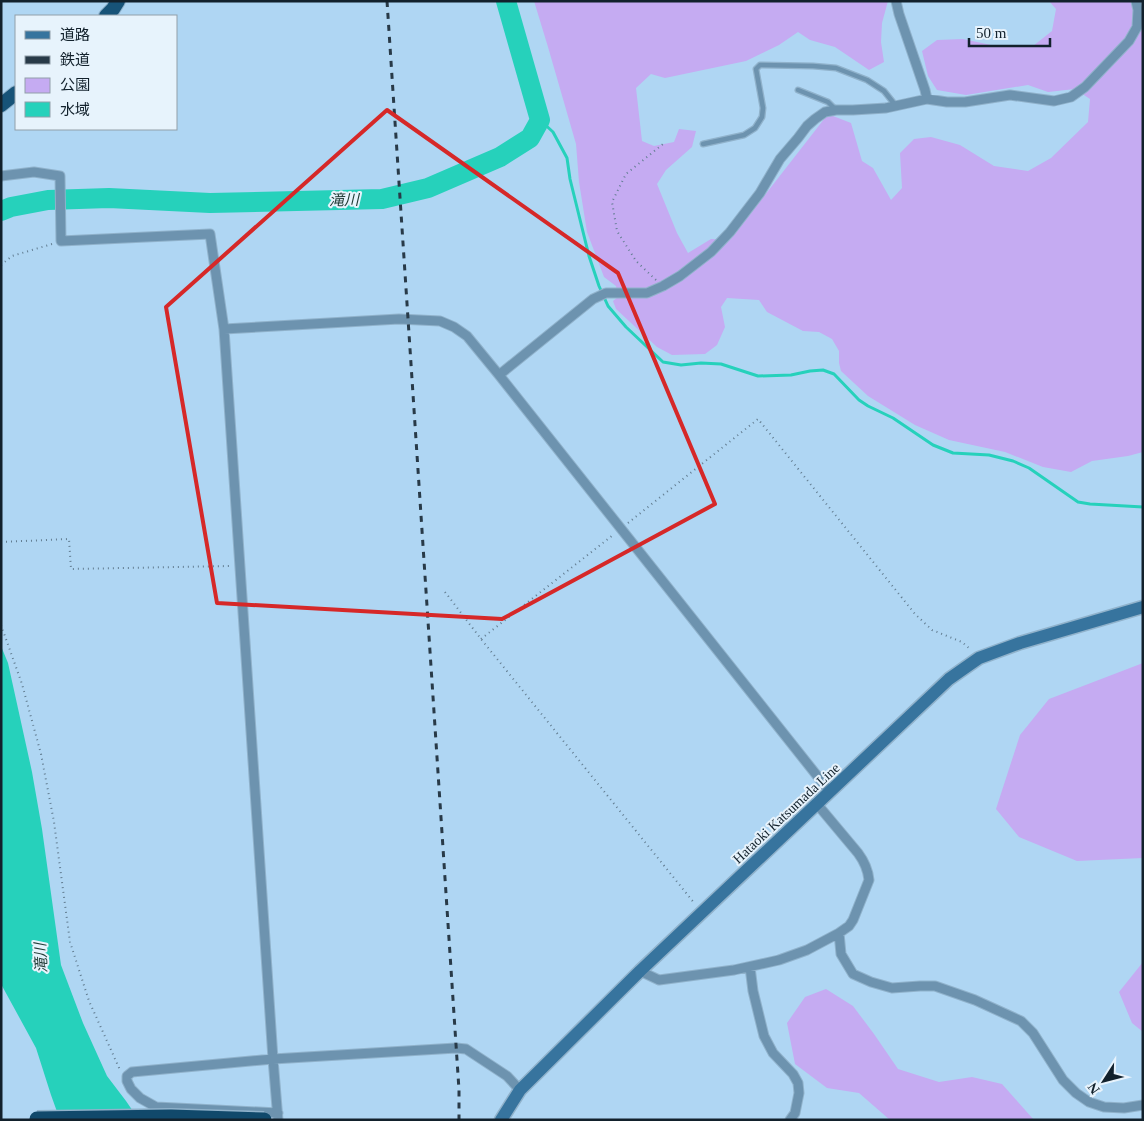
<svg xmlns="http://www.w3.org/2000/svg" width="1144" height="1121" font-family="'Times New Roman','Noto Sans JP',serif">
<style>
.green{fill:#c5abf2}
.water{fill:#26d1bb}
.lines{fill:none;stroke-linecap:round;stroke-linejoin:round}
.stream{stroke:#26d1bb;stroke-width:3}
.river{stroke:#26d1bb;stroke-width:20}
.service-casing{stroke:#90b2cb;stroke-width:7}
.minor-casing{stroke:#90b2cb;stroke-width:11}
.secondary-casing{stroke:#90b2cb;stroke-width:15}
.trunk-casing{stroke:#90b2cb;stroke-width:16}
.path{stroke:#627d91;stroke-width:2;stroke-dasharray:1 4;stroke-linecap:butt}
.service{stroke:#6d93af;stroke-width:4.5}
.minor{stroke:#6d93af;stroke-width:9}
.secondary{stroke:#37749e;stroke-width:12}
.trunk{stroke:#175378;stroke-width:14}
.rail{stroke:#283a48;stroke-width:3;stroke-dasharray:6 6;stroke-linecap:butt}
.motorway-bridge-casing{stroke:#90b2cb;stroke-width:18;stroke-linecap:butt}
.motorway-bridge{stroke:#11496b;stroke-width:15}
.marked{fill:none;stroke:#d62828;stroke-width:4;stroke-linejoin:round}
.labels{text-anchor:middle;stroke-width:4;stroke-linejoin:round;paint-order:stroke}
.street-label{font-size:14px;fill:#12212c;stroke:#e7f3fc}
.water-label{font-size:15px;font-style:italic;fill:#223c37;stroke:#e7f3fc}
</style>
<rect width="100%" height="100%" fill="#afd6f3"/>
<path class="green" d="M534,1H888L882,23L881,42L884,62L869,70L835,47L810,40L798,32L779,45L746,61L665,78L651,74L636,88L642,141L654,146L674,142L679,129L696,131L692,147L666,170L657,184L677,233L688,253L711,239L730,240L828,114L851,123L862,161L873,168L891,200L902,188L900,153L914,139L931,137L960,145L994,166L1028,171L1051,158L1088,122L1090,99L1075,89L1048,92L1028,85L966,95L937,90L928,76L922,51L937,40L963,39L991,45L1033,46L1052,31L1056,9L1049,1H1143V452L1128,456L1092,461L1071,472L1043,467L1005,452L949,440L915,425L868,396L841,371L839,363V351L832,339L819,332L803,331L767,312L759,300L727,298L721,307L725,327L717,345L705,354L672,355L657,347L616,309L613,301L618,297L616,286L604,277L587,232L579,182L576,144L548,47Z
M1143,663V858L1077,861L1019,837L996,809L1020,735L1049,699Z
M1143,962V1032L1132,1023L1119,992Z
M826,989L853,1006L874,1034L898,1069L939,1082L972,1077L1002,1084L1034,1120H890L859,1093L827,1088L795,1064L787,1023L805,997Z"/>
<path class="water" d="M1,646L8,663L32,772L42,829L61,965L83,1023L107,1076L126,1101L139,1120H60L51,1095L36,1048L1,984Z"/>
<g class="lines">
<path class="stream" d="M540,120L553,132L567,158L570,179L589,256L599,286L608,306L626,327L663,362L681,365L701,363L721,364L758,376L791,375L810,371L823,370L834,374L859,400L868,406L893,418L933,445L953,453L989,455L1013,461L1029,468L1078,502L1090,504L1143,507"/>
<path class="river" d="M1,211L11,207L48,200L109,198L210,203L382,199L428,188L500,157L530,138L540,120L506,1"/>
<g class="service-casing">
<path id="service" d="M798,90L828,102L836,110
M703,144L744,135L755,128L762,117L763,108L756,69L760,65L813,66L836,68L867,80L884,91L896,106"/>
</g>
<g class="minor-casing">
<path id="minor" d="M896,1L899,14L925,90L927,99
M1,176L34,172L60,176L61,241L210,234L224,329L273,1059L278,1120
M224,329L399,319L440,321L454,327L467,336L499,375L830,792
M499,375L593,299L606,293H647L663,286L680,276L711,252L730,232L760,193L780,159L798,138L807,126L815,119L825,112L836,110H853L886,108L927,99L947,102H965L1010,95L1054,101L1071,97L1085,87L1129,41L1137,27L1138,10L1136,1
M839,933L841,954L853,974L871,982L892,988L920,986H935L975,1000L1021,1021L1033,1033L1063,1080L1076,1093L1089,1102L1104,1107L1124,1108L1143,1105
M750,967L753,991L764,1036L773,1053L793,1074L798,1083L799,1093L795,1113L790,1120
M640,971L659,980L734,970L779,960L807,950L839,933L849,926L853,920L869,880C868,870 864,861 858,853L817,804
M156,1107L278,1113
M164,1120L156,1107L140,1098L131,1089L127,1081V1076L132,1072L273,1059L456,1048L466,1049L507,1076L520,1090"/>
</g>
<g class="secondary-casing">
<path id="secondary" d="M501,1120L520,1090L640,971L949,679L979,658L1020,643L1143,607"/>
</g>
<g class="trunk-casing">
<path id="trunk" d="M106,16L113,9L118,1
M1,105L16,93"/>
</g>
<path class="path" d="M1,265L12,256L52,244
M656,280L636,261L617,231L612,202L626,174L663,144
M628,523L758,419L915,614L932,630L962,642L970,649
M1,542L69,539L71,569L230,566
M445,592L481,639L695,904
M1,625L22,684L41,754L54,822L70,942L89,1001L120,1070
M481,639L613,535"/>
<use href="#service" class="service"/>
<use href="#minor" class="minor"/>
<use href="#secondary" class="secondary"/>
<use href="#trunk" class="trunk"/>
<path class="rail" d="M387,1L459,1090V1120"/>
<g class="motorway-bridge-casing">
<path id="motorway-bridge" d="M37,1119L171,1117L264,1120"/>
</g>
<use href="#motorway-bridge" class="motorway-bridge"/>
</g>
<path class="marked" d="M387,110L618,273L715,504L502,619L217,603L166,307Z"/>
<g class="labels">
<g class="street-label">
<text transform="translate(786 813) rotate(-43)" y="5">Hataoki Katsumada Line</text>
</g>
<g class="water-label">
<text transform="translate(344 200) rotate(-1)" y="5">滝川</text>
<text transform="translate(41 958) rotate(-93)" y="5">滝川</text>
</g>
</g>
<rect width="1144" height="1121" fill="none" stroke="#12212c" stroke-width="5"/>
<rect x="15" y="15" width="162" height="115" fill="#e7f3fc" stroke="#929fa9"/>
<rect x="25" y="31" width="25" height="8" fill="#37749e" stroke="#929fa9"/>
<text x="60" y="40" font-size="15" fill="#12212c">道路</text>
<rect x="25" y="56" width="25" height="8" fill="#283a48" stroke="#929fa9"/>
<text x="60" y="65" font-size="15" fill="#12212c">鉄道</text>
<rect x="25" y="78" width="25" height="15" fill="#c5abf2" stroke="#929fa9"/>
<text x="60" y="90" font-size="15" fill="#12212c">公園</text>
<rect x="25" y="102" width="25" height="15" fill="#26d1bb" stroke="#929fa9"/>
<text x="60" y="115" font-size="15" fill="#12212c">水域</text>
<g transform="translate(1104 1081) rotate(234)" stroke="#e7f3fc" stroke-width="4" paint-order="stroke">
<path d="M0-4L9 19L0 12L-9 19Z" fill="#12212c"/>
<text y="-8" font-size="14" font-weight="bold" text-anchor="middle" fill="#12212c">N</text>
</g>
<path d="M969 38v8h81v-8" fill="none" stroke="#12212c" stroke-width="2.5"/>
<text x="976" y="38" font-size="15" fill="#12212c" stroke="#e7f3fc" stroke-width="4" paint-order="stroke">50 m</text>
</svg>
